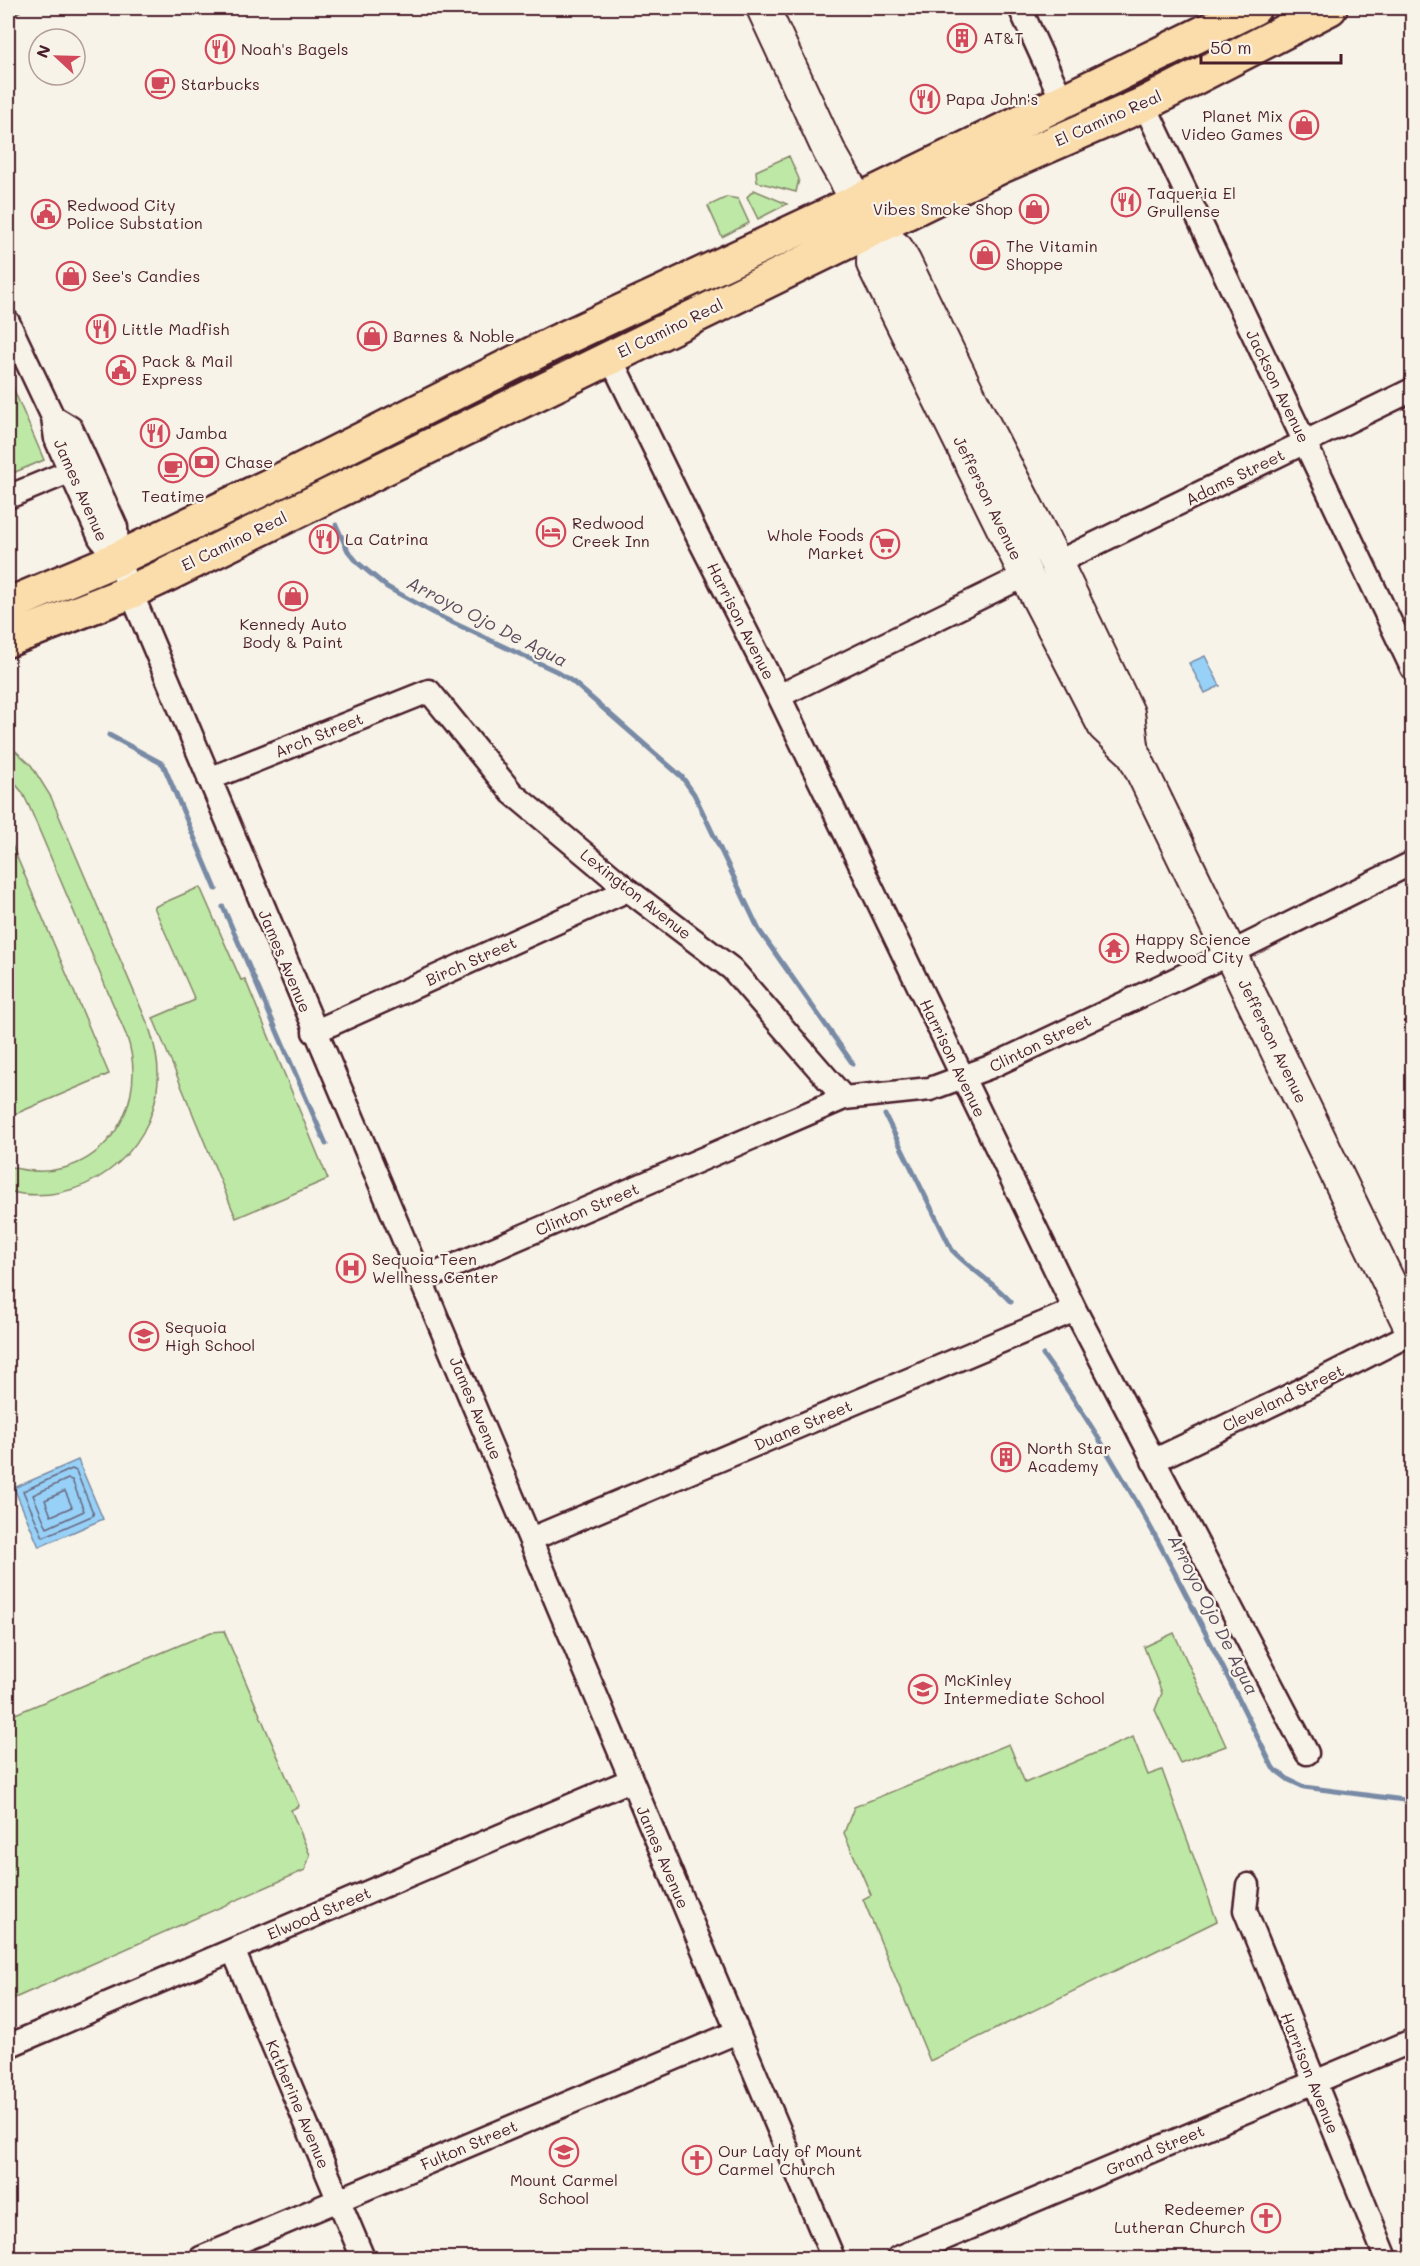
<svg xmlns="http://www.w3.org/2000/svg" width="1420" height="2266" font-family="Mali,sans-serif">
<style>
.green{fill:#bde8a5;stroke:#848468;stroke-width:1.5}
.water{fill:#97d1f7;stroke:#788aa5;stroke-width:1.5}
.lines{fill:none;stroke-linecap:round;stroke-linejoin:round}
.shore{stroke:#69667d;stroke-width:1.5}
.stream{stroke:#788aa5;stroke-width:5}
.minor-casing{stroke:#4a1f2b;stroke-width:27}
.secondary-casing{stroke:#4a1f2b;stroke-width:36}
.primary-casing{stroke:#4a1f2b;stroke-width:38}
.minor{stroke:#f7f3e8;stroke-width:22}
.secondary{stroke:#f7f3e8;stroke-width:32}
.primary{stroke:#faddab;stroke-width:33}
.rail-casing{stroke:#4a1f2b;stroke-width:7}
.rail{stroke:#f7f3e8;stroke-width:4.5;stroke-dasharray:14;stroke-linecap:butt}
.labels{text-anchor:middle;stroke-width:4.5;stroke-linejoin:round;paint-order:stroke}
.poi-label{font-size:16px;fill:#4a1f2b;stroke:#f7f3e8;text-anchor:start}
.street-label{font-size:16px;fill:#4a1f2b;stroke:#f7f3e8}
.water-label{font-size:18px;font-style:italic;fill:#5d4c5e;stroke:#f7f3e8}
</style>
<rect width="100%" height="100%" fill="#f7f3e8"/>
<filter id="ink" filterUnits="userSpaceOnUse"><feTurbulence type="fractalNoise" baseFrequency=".0167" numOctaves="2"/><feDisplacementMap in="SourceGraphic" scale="12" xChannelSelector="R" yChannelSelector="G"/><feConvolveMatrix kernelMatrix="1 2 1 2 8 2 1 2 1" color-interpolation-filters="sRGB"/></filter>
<g filter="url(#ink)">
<path class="green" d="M789,156L799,179L796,192L757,182L756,171Z
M754,190L787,204L758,219L747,197Z
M727,197L738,199L749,223L722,237L708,206Z
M8,376L44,460L8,475Z
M8,744L31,765L51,797L149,1027C155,1045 159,1062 158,1081C154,1156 79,1210 8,1191V1166C90,1192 153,1115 127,1037L29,806L22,792L8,775Z
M8,836L109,1074L8,1117Z
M200,887L241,980L245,979L328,1179L236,1218L153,1018L195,1000L154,907Z
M224,1631L299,1806L291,1810L310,1855L305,1870L8,2001V1717L211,1632Z
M1174,1633L1226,1746L1180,1763L1155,1710L1162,1693L1144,1647Z
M1133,1737L1148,1775L1162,1770L1217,1921L930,2061L863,1899L871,1895L844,1833L854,1807L1009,1744L1025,1783Z"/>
<path class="water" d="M1205,656L1220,686L1205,693L1189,663Z
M78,1460L103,1519L39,1547L14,1488Z"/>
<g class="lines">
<path class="shore" d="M72,1469L76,1471L94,1515L43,1537L23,1491Z
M68,1479L72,1480L84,1511L47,1528L33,1495Z
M65,1491L72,1507L51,1516L45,1500Z"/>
<path class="stream" d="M336,525L348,551L358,563L387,587L443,618L556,671L573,682L682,777L694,794L759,930L853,1064
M109,735L163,764L216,889
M223,907L326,1144
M885,1115L952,1250C970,1269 993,1282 1011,1302
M1043,1355C1136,1483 1202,1627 1273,1768L1289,1780L1304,1787L1412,1801"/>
<g class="minor-casing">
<path id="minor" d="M1020,8L1062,100
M1144,104L1412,668
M8,322L53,417L56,439L100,538L117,559L833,2258
M610,357L696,533L779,696L1075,1310L1307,1753
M53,417L71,428L116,527L117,559
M8,497L71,471
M1056,563L1412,390
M779,696L1026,575
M209,779L429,691L512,793L628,890L732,969L844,1098
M314,1032L628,890
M421,1280L844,1098L930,1089L990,1067L1231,953L1412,863
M1153,1461L1281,1400L1412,1333
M531,1539L1075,1310
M1248,1885L1245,1910L1386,2258
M233,1950L363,2258
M8,2046L631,1780
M201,2258L737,2032
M898,2258L1412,2041"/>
</g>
<g class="secondary-casing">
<path id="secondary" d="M763,8L829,151L874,230L897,249L905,263L974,405L1056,563L1128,713L1133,753L1412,1330
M874,230L873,264L1026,575L1104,726L1133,753"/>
</g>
<g class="primary-casing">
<path id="primary" d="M8,605L117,559L279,481L554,343L858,201L1254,8
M8,640L130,592L160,578L1004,165L1144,104L1330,8"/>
</g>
<use href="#minor" class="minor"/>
<use href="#secondary" class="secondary"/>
<use href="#primary" class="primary"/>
<g class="rail-casing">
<path id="rail" d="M8,15L20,8"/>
</g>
<use href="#rail" class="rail"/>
</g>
</g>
<defs>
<g id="building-ring" transform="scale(1.5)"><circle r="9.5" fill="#f7f3e8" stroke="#d1495b" stroke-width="1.5"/><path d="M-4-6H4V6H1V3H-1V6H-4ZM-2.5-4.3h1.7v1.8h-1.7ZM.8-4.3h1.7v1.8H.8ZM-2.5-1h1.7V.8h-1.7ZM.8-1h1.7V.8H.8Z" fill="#d1495b"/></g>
<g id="restaurant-ring" transform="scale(1.5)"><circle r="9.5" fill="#f7f3e8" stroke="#d1495b" stroke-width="1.5"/><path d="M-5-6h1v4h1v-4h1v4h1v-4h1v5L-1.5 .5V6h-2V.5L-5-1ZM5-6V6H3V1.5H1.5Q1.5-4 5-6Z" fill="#d1495b"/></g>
<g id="cafe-ring" transform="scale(1.5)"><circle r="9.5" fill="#f7f3e8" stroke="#d1495b" stroke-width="1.5"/><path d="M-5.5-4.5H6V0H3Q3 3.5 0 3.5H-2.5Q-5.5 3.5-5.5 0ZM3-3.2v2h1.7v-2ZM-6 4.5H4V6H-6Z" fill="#d1495b"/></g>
<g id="shop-ring" transform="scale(1.5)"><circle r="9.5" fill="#f7f3e8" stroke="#d1495b" stroke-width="1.5"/><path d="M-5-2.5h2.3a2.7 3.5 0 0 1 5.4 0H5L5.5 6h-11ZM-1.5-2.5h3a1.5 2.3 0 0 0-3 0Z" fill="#d1495b"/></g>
<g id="civic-ring" transform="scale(1.5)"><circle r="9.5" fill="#f7f3e8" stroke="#d1495b" stroke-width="1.5"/><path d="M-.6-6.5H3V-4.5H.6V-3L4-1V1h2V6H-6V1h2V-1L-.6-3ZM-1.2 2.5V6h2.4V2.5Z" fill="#d1495b"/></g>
<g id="bank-ring" transform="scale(1.5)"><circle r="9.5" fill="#f7f3e8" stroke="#d1495b" stroke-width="1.5"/><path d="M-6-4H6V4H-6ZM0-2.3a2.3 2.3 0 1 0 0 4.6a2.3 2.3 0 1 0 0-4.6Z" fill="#d1495b"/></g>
<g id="hotel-ring" transform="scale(1.5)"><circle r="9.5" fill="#f7f3e8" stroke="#d1495b" stroke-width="1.5"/><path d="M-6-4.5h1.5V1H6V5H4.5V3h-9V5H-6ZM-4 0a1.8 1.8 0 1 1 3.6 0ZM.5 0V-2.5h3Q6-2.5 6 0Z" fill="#d1495b"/></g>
<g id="supermarket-ring" transform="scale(1.5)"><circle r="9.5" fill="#f7f3e8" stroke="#d1495b" stroke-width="1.5"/><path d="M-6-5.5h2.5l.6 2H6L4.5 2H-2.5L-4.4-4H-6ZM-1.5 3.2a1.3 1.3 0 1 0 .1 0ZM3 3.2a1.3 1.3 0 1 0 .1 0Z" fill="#d1495b"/></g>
<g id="temple-ring" transform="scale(1.5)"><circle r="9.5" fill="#f7f3e8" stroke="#d1495b" stroke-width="1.5"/><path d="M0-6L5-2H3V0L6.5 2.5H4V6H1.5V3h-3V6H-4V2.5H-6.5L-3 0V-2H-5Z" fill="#d1495b"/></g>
<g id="hospital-ring" transform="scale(1.5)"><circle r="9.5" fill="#f7f3e8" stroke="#d1495b" stroke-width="1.5"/><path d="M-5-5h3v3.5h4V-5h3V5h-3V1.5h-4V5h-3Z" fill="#d1495b"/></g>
<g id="school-ring" transform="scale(1.5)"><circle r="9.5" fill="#f7f3e8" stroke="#d1495b" stroke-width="1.5"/><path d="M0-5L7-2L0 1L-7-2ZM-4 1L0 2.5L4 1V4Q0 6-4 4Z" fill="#d1495b"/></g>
<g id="church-ring" transform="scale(1.5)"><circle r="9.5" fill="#f7f3e8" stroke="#d1495b" stroke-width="1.5"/><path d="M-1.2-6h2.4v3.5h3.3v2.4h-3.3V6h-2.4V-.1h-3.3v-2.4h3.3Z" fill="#d1495b"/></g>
</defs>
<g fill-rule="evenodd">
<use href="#building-ring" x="962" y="38"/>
<use href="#restaurant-ring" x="220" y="49"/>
<use href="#cafe-ring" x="160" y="84"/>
<use href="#restaurant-ring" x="925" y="99"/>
<use href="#shop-ring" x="1304" y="125"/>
<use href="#restaurant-ring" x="1126" y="202"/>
<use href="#shop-ring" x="1034" y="209"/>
<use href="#civic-ring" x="46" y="214"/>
<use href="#shop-ring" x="985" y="255"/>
<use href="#shop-ring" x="71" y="276"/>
<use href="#restaurant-ring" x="101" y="329"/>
<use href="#shop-ring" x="372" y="336"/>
<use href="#civic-ring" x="121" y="370"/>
<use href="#restaurant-ring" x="155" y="433"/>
<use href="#bank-ring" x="204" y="462"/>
<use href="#cafe-ring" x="173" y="468"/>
<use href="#hotel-ring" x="551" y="532"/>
<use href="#restaurant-ring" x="324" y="539"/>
<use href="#supermarket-ring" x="885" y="544"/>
<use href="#shop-ring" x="293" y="596"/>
<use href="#temple-ring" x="1114" y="948"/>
<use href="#hospital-ring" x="351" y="1268"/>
<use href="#school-ring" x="144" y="1336"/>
<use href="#building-ring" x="1006" y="1457"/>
<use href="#school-ring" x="923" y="1689"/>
<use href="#school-ring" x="564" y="2152"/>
<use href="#church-ring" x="697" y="2160"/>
<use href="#church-ring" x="1266" y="2218"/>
</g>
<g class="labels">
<g class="poi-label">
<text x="983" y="44">AT&amp;T</text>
<text x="241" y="55">Noah's Bagels</text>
<text x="181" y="90">Starbucks</text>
<text x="946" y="105">Papa John's</text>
<text x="1283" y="122" text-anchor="end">Planet Mix<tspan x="1283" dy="18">Video Games</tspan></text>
<text x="1147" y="199">Taqueria El<tspan x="1147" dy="18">Grullense</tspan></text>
<text x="67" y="211">Redwood City<tspan x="67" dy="18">Police Substation</tspan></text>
<text x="1013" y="215" text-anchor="end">Vibes Smoke Shop</text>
<text x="1006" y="252">The Vitamin<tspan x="1006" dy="18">Shoppe</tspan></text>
<text x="92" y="282">See's Candies</text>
<text x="122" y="335">Little Madfish</text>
<text x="393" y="342">Barnes &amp; Noble</text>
<text x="142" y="367">Pack &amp; Mail<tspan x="142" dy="18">Express</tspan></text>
<text x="176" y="439">Jamba</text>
<text x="225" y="468">Chase</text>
<text x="173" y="502" text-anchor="middle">Teatime</text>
<text x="572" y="529">Redwood<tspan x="572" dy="18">Creek Inn</tspan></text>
<text x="864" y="541" text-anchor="end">Whole Foods<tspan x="864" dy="18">Market</tspan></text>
<text x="345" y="545">La Catrina</text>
<text x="293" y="630" text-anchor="middle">Kennedy Auto<tspan x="293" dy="18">Body &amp; Paint</tspan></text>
<text x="1135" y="945">Happy Science<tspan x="1135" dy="18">Redwood City</tspan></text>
<text x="372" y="1265">Sequoia Teen<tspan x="372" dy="18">Wellness Center</tspan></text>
<text x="165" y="1333">Sequoia<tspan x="165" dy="18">High School</tspan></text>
<text x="1027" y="1454">North Star<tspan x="1027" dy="18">Academy</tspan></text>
<text x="944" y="1686">McKinley<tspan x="944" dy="18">Intermediate School</tspan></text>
<text x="718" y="2157">Our Lady of Mount<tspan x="718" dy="18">Carmel Church</tspan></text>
<text x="564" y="2186" text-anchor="middle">Mount Carmel<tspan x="564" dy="18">School</tspan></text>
<text x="1245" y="2215" text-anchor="end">Redeemer<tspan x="1245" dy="18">Lutheran Church</tspan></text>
</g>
<g class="street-label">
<text transform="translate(1108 118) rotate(-24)" y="6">El Camino Real</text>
<text transform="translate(670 328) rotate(-26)" y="6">El Camino Real</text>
<text transform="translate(1278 386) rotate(64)" y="6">Jackson Avenue</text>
<text transform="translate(1235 477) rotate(-26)" y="6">Adams Street</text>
<text transform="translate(81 490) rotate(66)" y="6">James Avenue</text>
<text transform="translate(988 498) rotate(64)" y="6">Jefferson Avenue</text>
<text transform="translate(234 541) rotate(-26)" y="6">El Camino Real</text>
<text transform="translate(741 621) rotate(63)" y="6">Harrison Avenue</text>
<text transform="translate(319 735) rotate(-22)" y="6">Arch Street</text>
<text transform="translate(636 894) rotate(38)" y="6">Lexington Avenue</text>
<text transform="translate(285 961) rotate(67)" y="6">James Avenue</text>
<text transform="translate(471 961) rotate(-24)" y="6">Birch Street</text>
<text transform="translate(1273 1041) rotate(64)" y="6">Jefferson Avenue</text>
<text transform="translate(1040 1043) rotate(-26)" y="6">Clinton Street</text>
<text transform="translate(953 1058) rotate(64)" y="6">Harrison Avenue</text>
<text transform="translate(587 1209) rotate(-23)" y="6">Clinton Street</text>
<text transform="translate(1283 1398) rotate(-26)" y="6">Cleveland Street</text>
<text transform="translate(476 1408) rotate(67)" y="6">James Avenue</text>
<text transform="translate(803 1425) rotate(-23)" y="6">Duane Street</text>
<text transform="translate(663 1857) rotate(67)" y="6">James Avenue</text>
<text transform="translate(319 1913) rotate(-23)" y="6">Elwood Street</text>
<text transform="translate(1310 2073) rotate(68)" y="6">Harrison Avenue</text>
<text transform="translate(298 2104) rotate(67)" y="6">Katherine Avenue</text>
<text transform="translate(469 2145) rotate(-23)" y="6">Fulton Street</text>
<text transform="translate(1155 2150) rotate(-23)" y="6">Grand Street</text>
</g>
<g class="water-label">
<text transform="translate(487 622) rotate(27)" y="6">Arroyo Ojo De Agua</text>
<text transform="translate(1213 1615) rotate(63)" y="6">Arroyo Ojo De Agua</text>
</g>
</g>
<rect width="1420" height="2266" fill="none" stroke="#f7f3e8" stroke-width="30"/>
<rect x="15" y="15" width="1390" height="2236" fill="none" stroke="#4a1f2b" stroke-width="2" filter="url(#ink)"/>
<g transform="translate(57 57) rotate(292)"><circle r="28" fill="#f7f3e8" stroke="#b29e9c" stroke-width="1.5"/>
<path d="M0-4.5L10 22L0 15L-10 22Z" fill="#d1495b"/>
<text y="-9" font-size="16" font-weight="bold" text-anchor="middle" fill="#4a1f2b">N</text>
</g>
<path d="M1201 54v9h140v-9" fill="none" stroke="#4a1f2b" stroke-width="3"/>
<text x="1210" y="54" font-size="18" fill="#4a1f2b" stroke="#f7f3e8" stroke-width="4.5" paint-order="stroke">50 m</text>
</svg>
